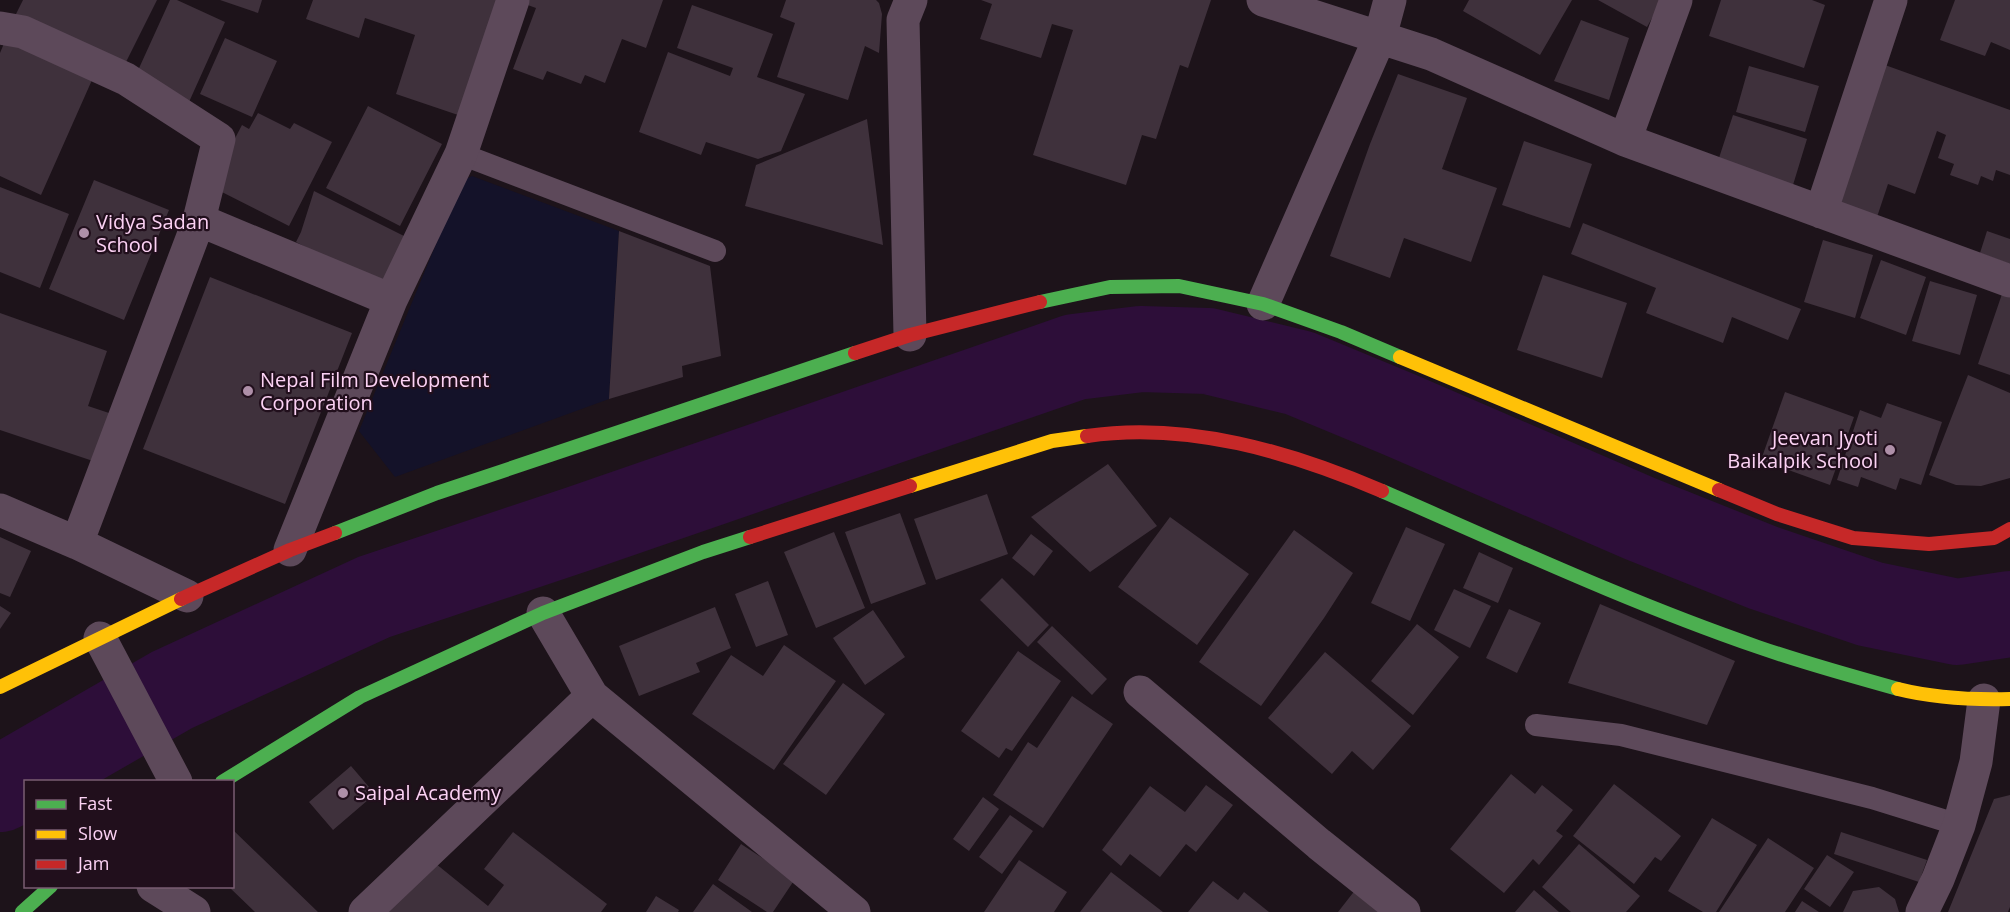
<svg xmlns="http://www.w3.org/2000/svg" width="2010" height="912" font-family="'Open Sans',sans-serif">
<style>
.green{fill:#141229}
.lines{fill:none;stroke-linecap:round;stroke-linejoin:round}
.river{stroke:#2d0e39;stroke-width:86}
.building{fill:#3f313c}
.lane{stroke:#5d495a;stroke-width:22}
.street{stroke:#5d495a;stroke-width:33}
.fast{stroke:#4caf50;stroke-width:14}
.slow{stroke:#ffc107;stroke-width:14}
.jam{stroke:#c62828;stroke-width:14}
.poi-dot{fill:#ae8fa8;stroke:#210f1c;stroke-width:2}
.labels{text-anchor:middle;stroke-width:4.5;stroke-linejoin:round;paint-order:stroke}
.poi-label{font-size:20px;fill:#fcd2f4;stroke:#210f1c;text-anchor:start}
</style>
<rect width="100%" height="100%" fill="#1d131a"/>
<path class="green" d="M472,176L619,231L609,399L395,477L359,431L462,181Z"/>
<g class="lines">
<path class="river" d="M0,789L172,690L374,597L578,529L1075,357L1141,349L1208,351L1299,373L1398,414L1641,519L1764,568L1870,604L1957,622L2010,614"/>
</g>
<path class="building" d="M23,0H157L123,68L15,16Z
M170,0H177L225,22L189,102L135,77Z
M220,0H262L258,13Z
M313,0H507L464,117L396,94L415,35L365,18L359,38L306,19Z
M523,0H663L646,48L622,39L605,83L585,75L581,84L547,71L543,80L513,69L536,8L522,3Z
M786,0H876L879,3L882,14L879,53L865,46L848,100L777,77L795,23L780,17Z
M981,0H1211L1188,68L1180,65L1156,139L1142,135L1126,185L1033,155L1073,30L1052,24L1041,58L980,39L992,4Z
M1469,0H1572L1540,55L1463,11Z
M1598,0H1662L1647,27Z
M1721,0H1812L1825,5L1804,68L1709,36Z
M1955,0H2010V50L1991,42L1985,56L1940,40Z
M692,5L773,34L757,77L805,94L781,151L758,159L706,142L701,155L639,132L668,52L730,76L733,68L677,48Z
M1581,20L1629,38L1609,100L1554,81Z
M225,38L277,61L252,117L200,94Z
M5,41L92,80L41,195L0,176V53Z
M1885,65L2010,110V175L1996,170L1993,181L1981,176L1978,185L1950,175L1954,164L1938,158L1946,135L1937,131L1915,194L1888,184L1876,220L1835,205Z
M1749,66L1819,86L1805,132L1736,112Z
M1398,74L1467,98L1442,169L1497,188L1471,262L1404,238L1390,278L1330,256L1370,144Z
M368,106L442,144L400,226L326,188Z
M258,113L290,129L294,123L332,142L289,226L210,186L242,125L249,129Z
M1733,115L1807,139L1793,185L1718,161Z
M867,119L883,245L745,206L756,165Z
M1524,141L1592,164L1570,228L1502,205Z
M94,180L169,210L124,320L49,289Z
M0,187L69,214L40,288L0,272Z
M314,191L406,237L381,286L296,242L301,232Z
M1583,223L1801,309L1788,340L1732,317L1723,343L1646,313L1656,288L1571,254Z
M619,231L710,266L721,356L682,366L683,377L609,399Z
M1987,231L2010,239V264L1980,253Z
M1823,240L1873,255L1855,318L1804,302Z
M1881,260L1926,277L1906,335L1860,318Z
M1543,275L1627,303L1602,378L1517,350Z
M210,277L352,333L285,504L143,449Z
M1930,281L1977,295L1960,355L1912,341Z
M2002,294L2010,296V375L1978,364Z
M0,313L107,351L88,406L112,414L93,461L0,430Z
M1968,375L2010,393V478L1981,486L1956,485L1929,475Z
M1785,392L1854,417L1830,485L1761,460Z
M1887,403L1942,422L1921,485L1900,478L1896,490L1861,477L1858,487L1837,480L1860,410L1881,418Z
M1108,464L1157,526L1090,572L1031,517Z
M987,494L1008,554L936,580L914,519Z
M900,513L926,584L871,604L845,532Z
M1170,517L1249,574L1197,645L1118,587Z
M1406,527L1445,544L1410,621L1371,603Z
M1294,530L1353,573L1324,618L1261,706L1199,662Z
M834,532L865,608L816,628L784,552Z
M1031,534L1053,551L1034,576L1012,558Z
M0,537L31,551L10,597L0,593Z
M1479,552L1513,568L1498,603L1463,588Z
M1002,578L1049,625L1028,647L980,600Z
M768,581L788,635L756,647L735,594Z
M1454,589L1491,606L1470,648L1434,630Z
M1600,604L1735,661L1707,725L1568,683Z
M0,606L11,613L0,629Z
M715,607L731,648L696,663L700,672L639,696L619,646Z
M1509,609L1541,623L1517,673L1486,658Z
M873,610L905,657L865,685L833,638Z
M1417,624L1459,657L1413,715L1371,681Z
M1052,626L1107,679L1092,695L1037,642Z
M784,645L836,681L774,770L692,714L731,655L763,676Z
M1018,651L1061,681L1012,751L1006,748L999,758L961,731Z
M1325,652L1411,726L1373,770L1352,751L1332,774L1268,718Z
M843,683L885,714L826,795L783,764Z
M1072,696L1113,724L1043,828L993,795L1028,742L1037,748Z
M351,766L375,794L333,830L309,802Z
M1511,774L1535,794L1542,785L1573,810L1556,831L1563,836L1539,865L1533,859L1504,893L1450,849Z
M1614,784L1681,836L1661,861L1655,857L1634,884L1573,836Z
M1206,785L1233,805L1196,852L1186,844L1160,877L1130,854L1121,866L1102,850L1150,786L1185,812Z
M2010,795V907L2008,912H1948L1994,799Z
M983,797L999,809L969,851L953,839Z
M1010,815L1033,831L1002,874L979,857Z
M1712,818L1757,845L1716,912H1703L1668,891Z
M232,829L318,912H255L228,886H232Z
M513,832L607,904L601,912H377L430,859L488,906L504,885L484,869Z
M1841,832L1927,860L1919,882L1834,854Z
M1768,838L1814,868L1785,912H1719Z
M741,844L795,879L773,912H767L718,880Z
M1579,844L1640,896L1626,912H1571L1542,887Z
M1827,855L1854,872L1830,907L1804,889Z
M1019,860L1067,892L1054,912H984Z
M1111,872L1163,912H1080Z
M1213,881L1238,900L1244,892L1269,912H1188Z
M713,884L752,912H693Z
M1879,887L1895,899L1899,912H1843L1853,891Z
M1356,889L1386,912H1338Z
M1534,890L1559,912H1515Z
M656,896L679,910L678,912H646Z
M1802,901L1819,912H1795Z"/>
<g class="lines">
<path class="lane" d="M461,154L715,251
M1536,725L1621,735L1872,798L1959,825"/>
<path class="street" d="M1263,0L1431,54L1625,140L2010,281
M0,28L23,32L126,79L219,139L199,220L77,543
M1625,140L1676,0
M1821,212L1891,0
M199,220L391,300
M1263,304L1380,37L1390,0
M910,335L903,20L911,0
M0,510L77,543L187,596
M290,550L391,300L461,154L513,0
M543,613L592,696L854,912
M100,638L176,782
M1140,692L1319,844L1404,912
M153,886L194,912
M365,912L592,696
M1922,912L1938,879L1959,825L1976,762L1984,700"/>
<path class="fast" d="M1040,302L1110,287L1179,286L1263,304L1341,332L1400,357
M1382,491C1506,545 1630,603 1758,647C1804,663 1851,676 1898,689
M335,533L437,493L855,353
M222,782L360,697L543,613L703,552L750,537
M22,912L51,886"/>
<path class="slow" d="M1400,357L1719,490
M910,486L1052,441L1087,436
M0,687L181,599
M1898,689C1934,698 1973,700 2010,699"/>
<path class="jam" d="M855,353L910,335L1040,302
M1087,436C1187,421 1291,452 1382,491
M1719,490L1777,514L1853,538L1929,544L1994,538L2010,529
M750,537L910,486
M181,599L290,550L335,533"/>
</g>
<g class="poi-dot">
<circle cx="84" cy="233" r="6"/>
<circle cx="248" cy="391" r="6"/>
<circle cx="1890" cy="450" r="6"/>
<circle cx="343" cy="793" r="6"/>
</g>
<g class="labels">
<g class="poi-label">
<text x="96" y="229">Vidya Sadan<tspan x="96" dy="23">School</tspan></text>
<text x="260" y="387">Nepal Film Development<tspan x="260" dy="23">Corporation</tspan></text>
<text x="1878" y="445" text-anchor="end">Jeevan Jyoti<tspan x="1878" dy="23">Baikalpik School</tspan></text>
<text x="355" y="800">Saipal Academy</text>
</g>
</g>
<rect x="24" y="780" width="210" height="108" fill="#210f1c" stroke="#795d72" stroke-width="1.5"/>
<rect x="36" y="800" width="30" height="9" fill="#4caf50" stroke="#795d72" stroke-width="1.5"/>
<text x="78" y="810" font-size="18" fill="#fcd2f4">Fast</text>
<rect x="36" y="830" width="30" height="9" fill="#ffc107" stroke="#795d72" stroke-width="1.5"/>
<text x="78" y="840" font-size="18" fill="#fcd2f4">Slow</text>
<rect x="36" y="860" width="30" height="9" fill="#c62828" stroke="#795d72" stroke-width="1.5"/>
<text x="78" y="870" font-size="18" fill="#fcd2f4">Jam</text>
</svg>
